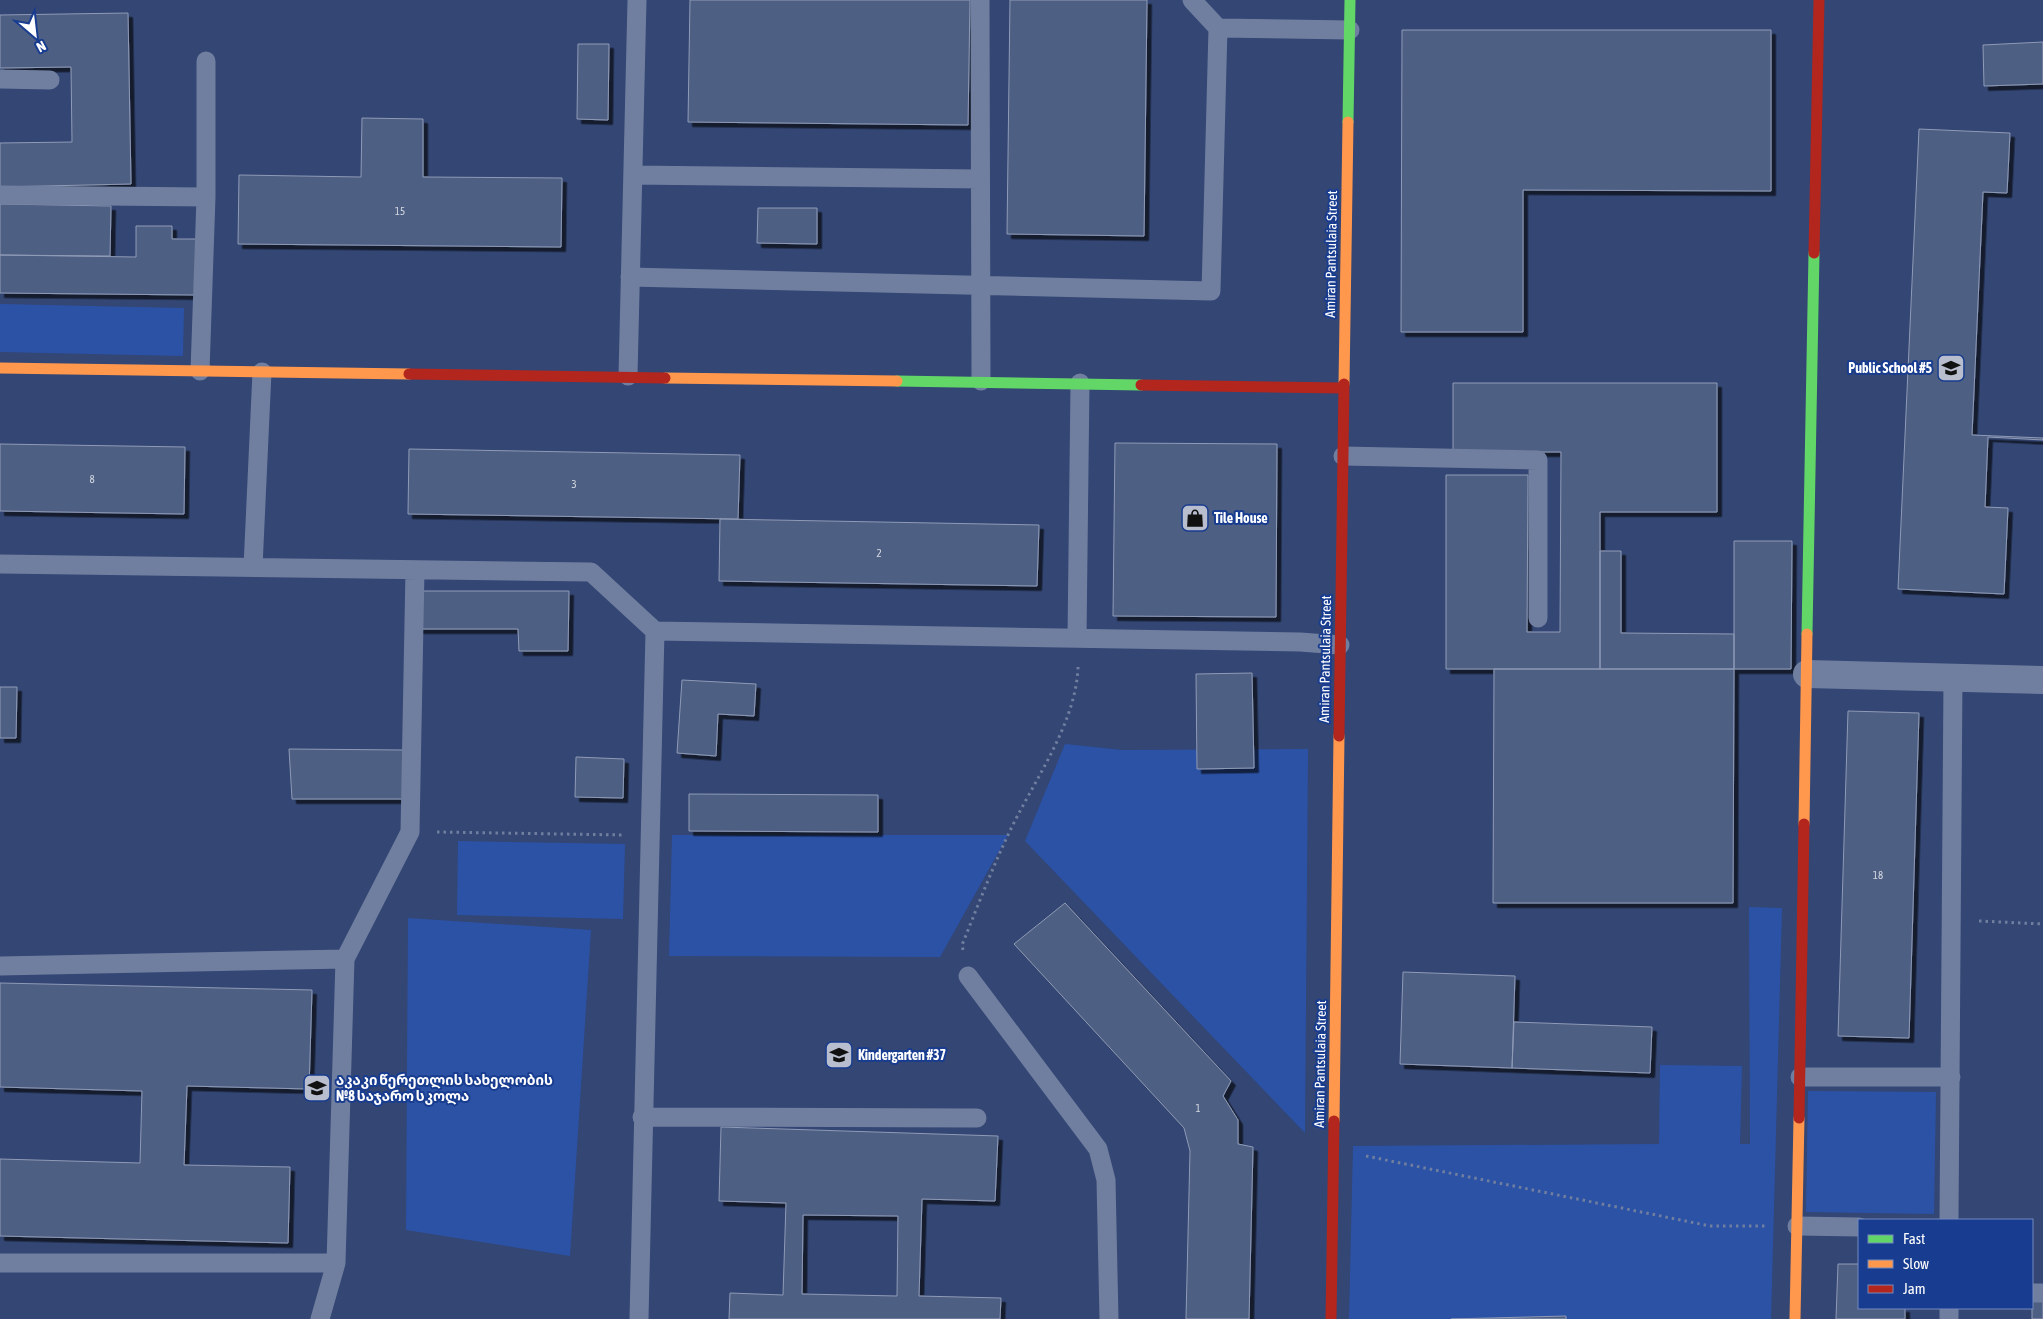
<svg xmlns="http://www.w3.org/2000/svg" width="2043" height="1319" font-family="'Asap Condensed','Noto Sans Georgian',sans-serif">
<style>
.green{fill:#2c52a6}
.building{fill:#4e5e83;stroke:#8f9bb6;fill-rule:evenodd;filter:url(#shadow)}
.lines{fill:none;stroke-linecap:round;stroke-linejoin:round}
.path{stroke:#707f9f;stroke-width:3;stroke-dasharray:2.5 4;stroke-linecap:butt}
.lane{stroke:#707f9f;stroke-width:19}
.street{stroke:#707f9f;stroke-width:28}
.fast{stroke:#63d668;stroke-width:11}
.slow{stroke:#ff974d;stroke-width:11}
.jam{stroke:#b3261e;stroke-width:11}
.labels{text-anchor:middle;stroke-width:4;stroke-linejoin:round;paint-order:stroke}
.number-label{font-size:11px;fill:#d3d7e0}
.street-label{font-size:14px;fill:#fff;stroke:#183c8f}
.poi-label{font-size:14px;font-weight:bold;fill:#fff;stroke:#183c8f;text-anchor:start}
</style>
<defs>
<filter id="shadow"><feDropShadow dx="4.5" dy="4.5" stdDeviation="0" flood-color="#0009"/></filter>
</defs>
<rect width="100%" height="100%" fill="#334674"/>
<path class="green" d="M0,304L184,308L183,356L0,352Z
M1065,744L1122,750L1308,749L1305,1133L1025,841Z
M672,835H1008L940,957L669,956Z
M458,841L625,844L623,919L457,915Z
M1749,907L1782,908L1771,1319H1349L1353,1146L1659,1144L1660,1065L1742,1066L1740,1144H1750Z
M408,918L591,930L570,1256L406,1230Z
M1808,1091L1936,1092L1934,1214L1806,1212Z"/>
<path class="building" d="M690,0H970L968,125L688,122Z
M1010,0H1147L1144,236L1007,234Z
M128,13L131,184L0,187V143L72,142L71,67L0,68V15Z
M1402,30H1771V191L1523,190V332H1401Z
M2043,42V84L1984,86L1983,45Z
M578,44H609L608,120L577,119Z
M362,118L423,119V177L562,178L561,247L238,244L239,175L361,177Z
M1919,129L2010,133L2007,193L1983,192L1972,435L2043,438V440L1988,437L1985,507L2008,508L2004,594L1898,589Z
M0,204L111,206L110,256L0,255Z
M758,208H817V244L757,243Z
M136,226H172V239H197L196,295L0,293V255L136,257Z
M1453,383H1717V512H1600V669H1446V475H1528L1527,632H1560L1561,452H1453Z
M1115,443L1277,444L1276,617L1113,616Z
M0,444L185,447L184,514L0,511Z
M409,449L740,455L738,519L408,514Z
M720,519L1039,525L1037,586L719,581Z
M1734,541H1792L1791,669H1734Z
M1600,551H1621V633L1734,634V669H1600Z
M418,591H569L568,651H519L518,629H417Z
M1494,669H1734L1733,903H1493Z
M1252,673L1254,768L1197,769L1196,674Z
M682,680L756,684L754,716L718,714L716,756L677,753Z
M0,687H17L16,738H0Z
M1848,711L1919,713L1909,1038L1838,1036Z
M289,749L404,750L405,799H292Z
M576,757L624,759L623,798L575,797Z
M689,794L878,795V832L689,831Z
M1065,903L1231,1081L1223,1096L1238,1120V1144L1253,1147L1249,1319H1186L1190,1151L1184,1128L1014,944Z
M1403,972L1515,976L1512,1068L1400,1064Z
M0,983L312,990L309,1089L187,1086L184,1165L290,1167L288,1243L0,1236V1159L140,1163L142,1091L0,1087Z
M1514,1022L1652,1027L1650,1073L1512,1068Z
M721,1127L998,1136L995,1201L922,1199L919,1296L1001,1298L1000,1319H729L730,1293L783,1295L786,1203L719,1201ZM803,1215L898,1216L897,1296L802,1294Z
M1838,1264H1859V1308H1905V1319H1836Z
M2032,1298H2043V1319H2032Z
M1566,1316V1319H1451Z"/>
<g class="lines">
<path class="path" d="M437,832L623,835
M1979,921L2043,924
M963,950L962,945C977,908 991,871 1008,835C1032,783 1076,725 1078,667
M1366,1156L1710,1226H1765"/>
<path class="lane" d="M980,0L981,381
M1192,0L1218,28L1350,30
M0,79L50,80
M633,175L980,179
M0,195L206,197
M630,277L1211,291L1218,28
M200,371L206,197V61
M628,376L637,0
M1343,456L1538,460V618
M0,564L591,572L655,631L1300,642L1340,645
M253,567L262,372
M1077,638L1080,383
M345,959L410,832L415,570
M0,966L345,959L336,1263H0
M968,976L1098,1149L1106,1180L1109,1319
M1800,1077H1951
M642,1117L977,1118
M1949,1220L1953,678
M1797,1226L1859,1227
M2032,1293H2043
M320,1319L336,1263
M639,1319L655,631
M1949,1319V1308"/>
<path class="street" d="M1807,674L2043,680"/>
<path class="fast" d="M1348,122L1350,0
M897,381L1141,385
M1807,634L1814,253"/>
<path class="slow" d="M0,368L409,374
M665,378L897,381
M1344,384L1348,122
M1804,824L1807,634
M1334,1121L1339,736
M1795,1319L1799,1118"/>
<path class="jam" d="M1814,253L1819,0
M409,374L665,378
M1141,385L1344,388
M1339,736L1344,384
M1799,1118L1804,824
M1331,1319L1334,1121"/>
</g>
<defs>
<g id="school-square" transform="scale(1.4375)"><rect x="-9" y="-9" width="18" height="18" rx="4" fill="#b8bece" stroke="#183c8f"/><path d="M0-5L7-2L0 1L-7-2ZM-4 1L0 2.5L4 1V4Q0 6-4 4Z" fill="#111"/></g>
<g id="shop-square" transform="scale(1.4375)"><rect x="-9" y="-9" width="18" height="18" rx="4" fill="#b8bece" stroke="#183c8f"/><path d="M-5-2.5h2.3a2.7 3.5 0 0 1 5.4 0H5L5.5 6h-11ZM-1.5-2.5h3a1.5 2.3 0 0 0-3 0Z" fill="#111"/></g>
</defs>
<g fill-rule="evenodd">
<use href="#school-square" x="1951" y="368"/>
<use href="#shop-square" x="1195" y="518"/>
<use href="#school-square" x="839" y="1055"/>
<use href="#school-square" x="317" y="1088"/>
</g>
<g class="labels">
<g class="number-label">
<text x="400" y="215">15</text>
<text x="92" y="483">8</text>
<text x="574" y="488">3</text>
<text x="879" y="557">2</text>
<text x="1878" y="879">18</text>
<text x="1198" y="1112">1</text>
</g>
<g class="street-label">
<text transform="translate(1331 254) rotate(-89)" y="5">Amiran Pantsulaia Street</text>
<text transform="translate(1325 659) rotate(-89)" y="5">Amiran Pantsulaia Street</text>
<text transform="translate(1320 1064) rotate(-89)" y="5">Amiran Pantsulaia Street</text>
</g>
<g class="poi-label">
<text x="1932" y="373" text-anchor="end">Public School #5</text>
<text x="1214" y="523">Tile House</text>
<text x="858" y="1060">Kindergarten #37</text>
<text x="336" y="1085">აკაკი წერეთლის სახელობის<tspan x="336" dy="16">№8 საჯარო სკოლა</tspan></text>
</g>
</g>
<rect x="1858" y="1219" width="175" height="90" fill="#183c8f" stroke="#748abc"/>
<rect x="1868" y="1235" width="25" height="8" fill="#63d668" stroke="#748abc"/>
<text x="1903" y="1244" font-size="15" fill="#ffffff">Fast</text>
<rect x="1868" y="1260" width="25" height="8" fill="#ff974d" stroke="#748abc"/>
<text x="1903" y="1269" font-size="15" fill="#ffffff">Slow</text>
<rect x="1868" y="1285" width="25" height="8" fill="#b3261e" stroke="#748abc"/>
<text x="1903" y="1294" font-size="15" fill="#ffffff">Jam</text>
<g transform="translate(35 35) rotate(152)" stroke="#183c8f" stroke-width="4" paint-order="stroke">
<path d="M0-4L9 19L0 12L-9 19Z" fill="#ffffff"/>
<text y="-8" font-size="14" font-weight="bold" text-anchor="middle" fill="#ffffff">N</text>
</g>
</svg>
